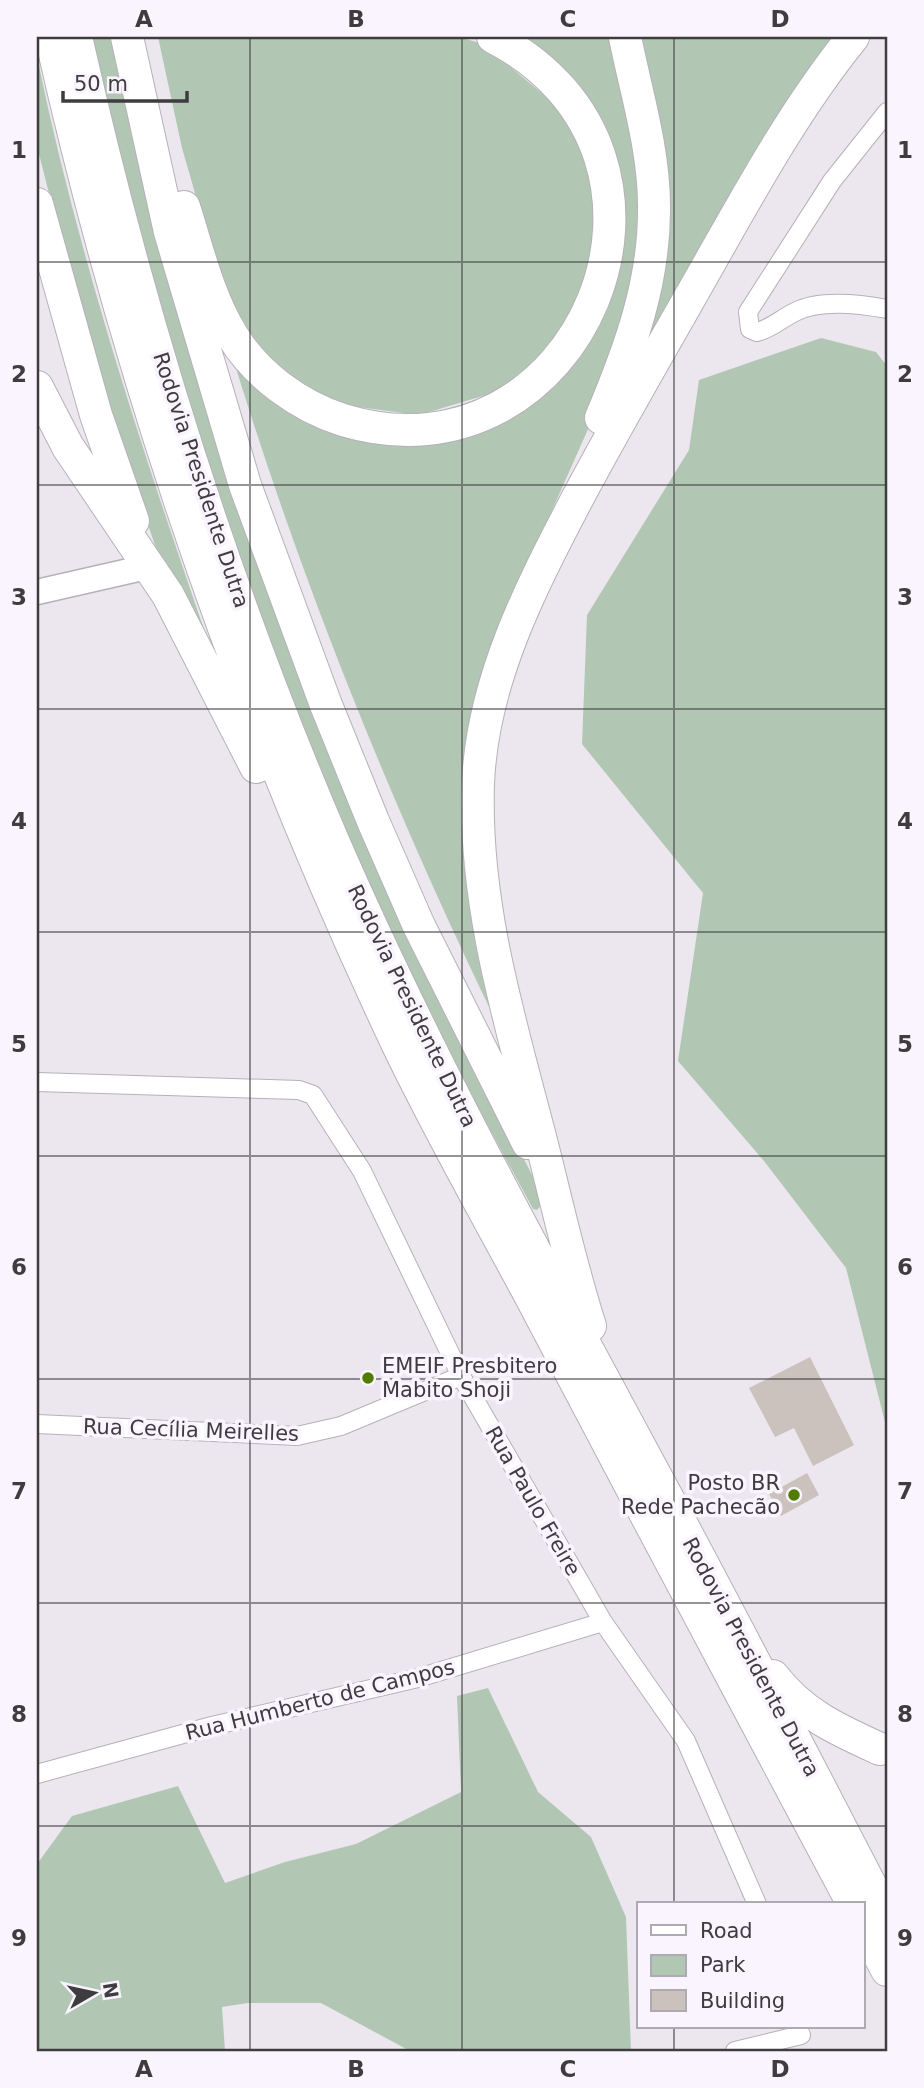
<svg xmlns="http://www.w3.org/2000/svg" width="924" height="2088" font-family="'DejaVu Sans',sans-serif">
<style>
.green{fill:#b1c7b4}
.building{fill:#cbc1bd}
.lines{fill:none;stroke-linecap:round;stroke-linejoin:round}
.street-casing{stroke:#b6b1b9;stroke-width:20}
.secondary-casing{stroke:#b6b1b9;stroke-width:27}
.highway-casing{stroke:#b6b1b9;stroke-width:34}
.street{stroke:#fff;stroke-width:18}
.secondary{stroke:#fff;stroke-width:24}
.highway{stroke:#fff;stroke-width:32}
.grid{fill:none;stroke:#3e3c3f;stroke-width:2;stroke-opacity:0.55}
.poi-dot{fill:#507c00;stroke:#f9f4fd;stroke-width:2.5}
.labels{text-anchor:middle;stroke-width:7;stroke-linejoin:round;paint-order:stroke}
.street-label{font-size:21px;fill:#3e3c3f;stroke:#f9f4fd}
.poi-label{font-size:21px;fill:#3e3c3f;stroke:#f9f4fd;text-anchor:start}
.neatline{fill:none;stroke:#3e3c3f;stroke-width:2.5}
.grid-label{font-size:23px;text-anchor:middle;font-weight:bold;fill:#3e3c3f}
</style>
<rect width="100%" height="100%" fill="#ece7ef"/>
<path class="green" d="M91,37H110L130,124L197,364L497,1107L545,1200L537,1210L533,1209C491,1131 448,1054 410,974C265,677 166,358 91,37Z
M158,37H459L483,44L562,110L590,171L597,259L561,337L503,390L419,415L335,404L290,379L249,337L234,309L214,259L182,148Z
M508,37H617L646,224L612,375L507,612L477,706L507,1044C396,817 301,584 228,342L379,434L558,370L617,201Z
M638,37H839L646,356Z
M37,57C78,255 141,447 207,638L166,571L155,545L126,461L58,229L37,146Z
M821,338L876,352L887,366V1430L846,1268L764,1161L678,1061L703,893L582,744L587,615L689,450L699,380Z
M488,1688L538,1792L591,1837L626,1917L631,2051H410L321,2003H248L222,2007L225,2051H37V1864L72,1816L178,1786L225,1883L285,1862L356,1844L461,1792L457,1696Z"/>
<path class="building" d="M810,1357L854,1445L813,1466L794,1428L775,1437L749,1388Z
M807,1473L819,1495L781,1516L769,1494Z"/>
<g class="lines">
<g class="street-casing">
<path id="street" d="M887,112L832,181L748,312L750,329L757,332C771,329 782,318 795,312C820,299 860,304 887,309
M37,1082L299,1090L313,1095L362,1171L461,1376L603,1622L686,1741L757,1904
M37,1424L297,1436L341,1426L461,1376
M37,1774L212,1726L418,1678L603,1622
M735,2051L801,2035"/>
</g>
<g class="secondary-casing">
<path id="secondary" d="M37,592L151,566"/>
</g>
<g class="highway-casing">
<path id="highway" d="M51,37C129,384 245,721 397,1043C438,1129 486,1213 531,1297C637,1500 746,1701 853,1904
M76,37C138,312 222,583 334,843C426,1055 538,1257 647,1460C729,1611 808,1765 887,1917
M127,37L170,232L245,485L326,705L373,821L419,926L528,1143
M37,204L96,415L133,521
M184,207C198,250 208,296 232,335C256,375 299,406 343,420C580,492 723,156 493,37
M37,387L68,447L168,595L256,767
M601,418C630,349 655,281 654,206C654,149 636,92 625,37
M590,1326C569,1261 555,1194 538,1129C508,1015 474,902 478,784C482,682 530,589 576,501C612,433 651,366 689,299C740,210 789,116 853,37
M773,1676C802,1714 838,1730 880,1749
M863,1924L887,1970"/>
</g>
<use href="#street" class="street"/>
<use href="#secondary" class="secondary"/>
<use href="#highway" class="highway"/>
</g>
<path class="grid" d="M250,37V2051M462,37V2051M674,37V1904M37,262H887M37,485H887M37,709H887M37,932H887M37,1156H887M37,1379H887M37,1603H887M37,1826H887M674,2027V2051"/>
<g class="poi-dot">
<circle cx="368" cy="1378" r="7"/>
<circle cx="794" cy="1495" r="7"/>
</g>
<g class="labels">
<g class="street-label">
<text transform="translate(201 480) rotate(72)" y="7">Rodovia Presidente Dutra</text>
<text transform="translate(412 1006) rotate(64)" y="7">Rodovia Presidente Dutra</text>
<text transform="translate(191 1430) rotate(2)" y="7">Rua Cecília Meirelles</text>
<text transform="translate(533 1501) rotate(60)" y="7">Rua Paulo Freire</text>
<text transform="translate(751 1657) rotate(62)" y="7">Rodovia Presidente Dutra</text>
<text transform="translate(320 1700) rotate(-14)" y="7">Rua Humberto de Campos</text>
</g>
<g class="poi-label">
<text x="382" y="1373">EMEIF Presbitero<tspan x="382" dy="24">Mabito Shoji</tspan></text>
<text x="780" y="1490" text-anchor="end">Posto BR<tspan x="780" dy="24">Rede Pachecão</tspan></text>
</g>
</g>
<rect width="924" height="2088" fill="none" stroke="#f9f4fd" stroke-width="77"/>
<rect x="637" y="1902" width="228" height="126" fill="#f9f4fd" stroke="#aeaab1" stroke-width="2"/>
<rect x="651" y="1925" width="35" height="10" fill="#ffffff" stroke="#aeaab1" stroke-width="2"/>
<text x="700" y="1938" font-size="21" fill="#3e3c3f">Road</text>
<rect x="651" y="1955" width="35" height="21" fill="#b1c7b4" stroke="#aeaab1" stroke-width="2"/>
<text x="700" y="1972" font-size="21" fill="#3e3c3f">Park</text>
<rect x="651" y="1990" width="35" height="21" fill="#cbc1bd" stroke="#aeaab1" stroke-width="2"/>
<text x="700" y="2008" font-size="21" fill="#3e3c3f">Building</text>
<g transform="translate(94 1993) rotate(81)" stroke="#f9f4fd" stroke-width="5" paint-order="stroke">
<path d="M0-5L12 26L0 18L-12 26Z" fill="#3e3c3f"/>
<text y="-10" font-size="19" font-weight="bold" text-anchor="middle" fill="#3e3c3f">N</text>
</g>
<path d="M63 91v10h124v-10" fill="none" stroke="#3e3c3f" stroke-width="3.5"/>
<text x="74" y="91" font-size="21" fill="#3e3c3f" stroke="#f9f4fd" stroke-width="5" paint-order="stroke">50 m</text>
<rect x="38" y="38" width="848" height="2012" class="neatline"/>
<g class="grid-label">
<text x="144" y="27">A</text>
<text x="356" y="27">B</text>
<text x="568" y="27">C</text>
<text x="780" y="27">D</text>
<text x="19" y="158">1</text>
<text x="905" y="158">1</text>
<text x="19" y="382">2</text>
<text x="905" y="382">2</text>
<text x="19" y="605">3</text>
<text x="905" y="605">3</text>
<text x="19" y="829">4</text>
<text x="905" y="829">4</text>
<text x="19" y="1052">5</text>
<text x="905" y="1052">5</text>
<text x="19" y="1275">6</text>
<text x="905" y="1275">6</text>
<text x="19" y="1499">7</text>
<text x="905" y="1499">7</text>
<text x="19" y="1722">8</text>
<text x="905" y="1722">8</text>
<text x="19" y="1946">9</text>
<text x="905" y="1946">9</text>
<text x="144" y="2077">A</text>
<text x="356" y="2077">B</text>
<text x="568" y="2077">C</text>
<text x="780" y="2077">D</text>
</g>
</svg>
